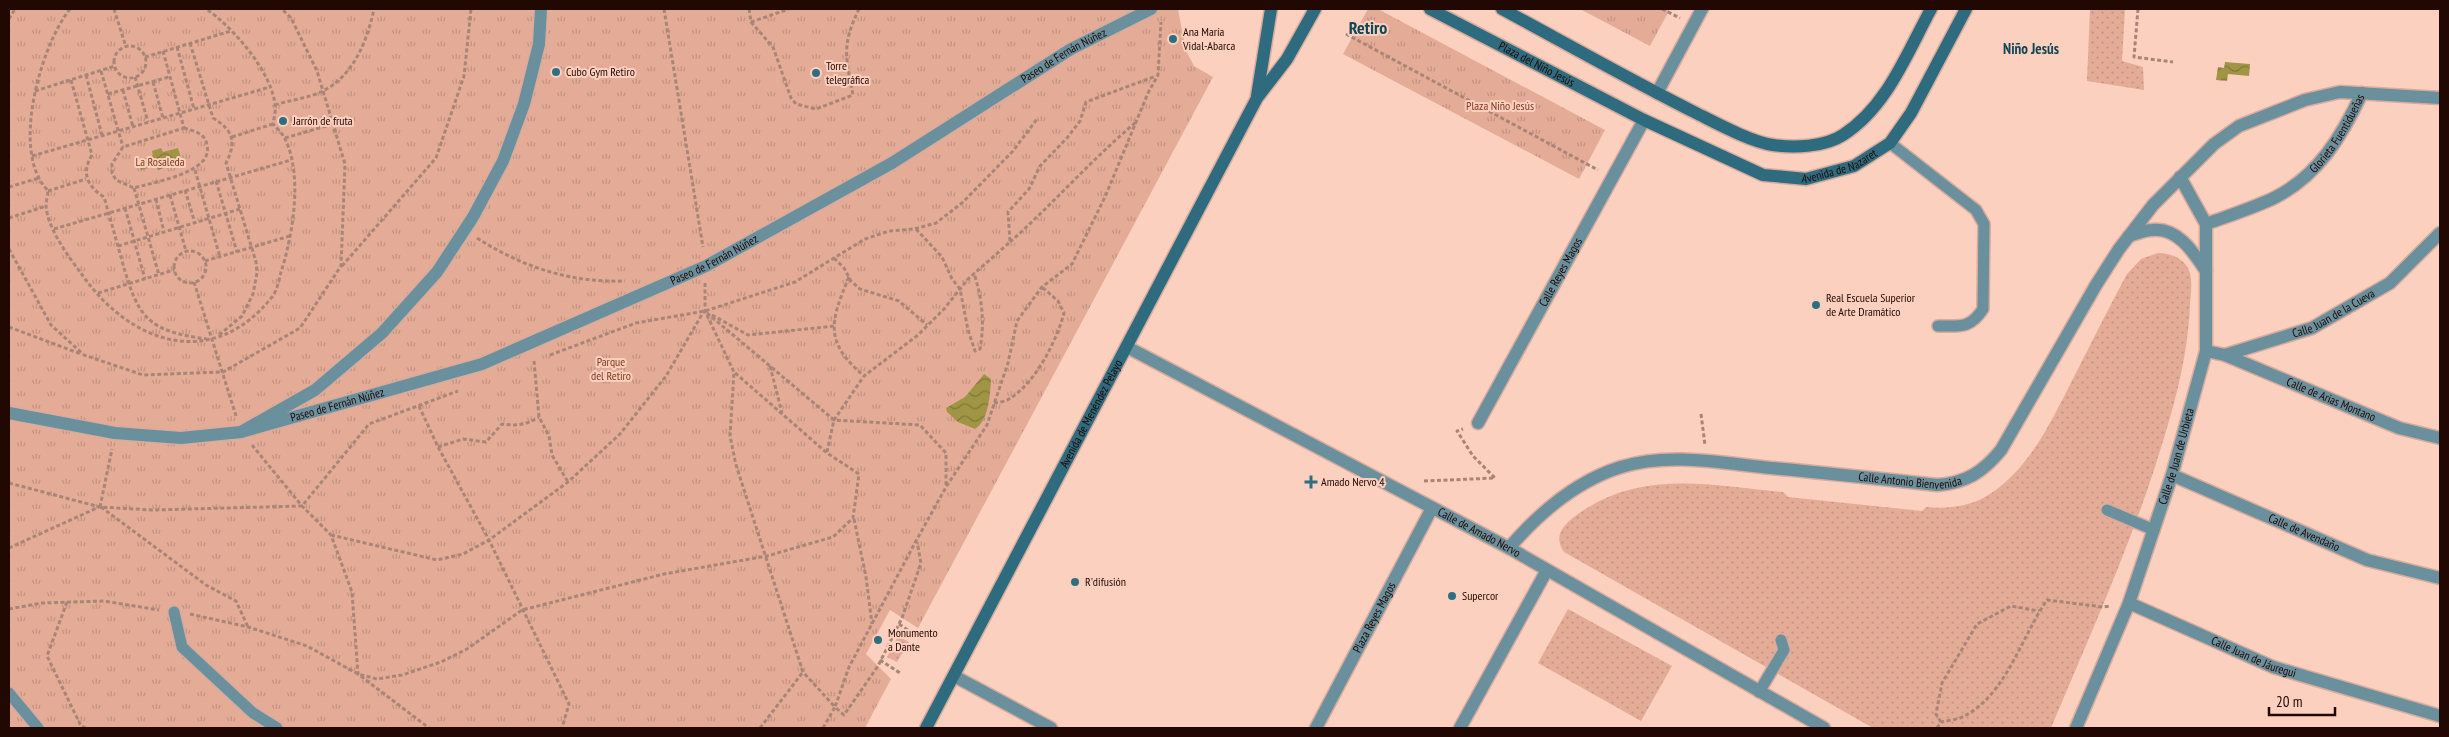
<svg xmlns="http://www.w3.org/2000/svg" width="2449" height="737" font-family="'PT Sans Narrow',sans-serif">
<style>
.grass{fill:url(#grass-dots)}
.park{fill:url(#park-tufts)}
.water{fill:url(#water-waves)}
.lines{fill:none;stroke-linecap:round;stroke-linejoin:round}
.lane-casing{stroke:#d5ac9d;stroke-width:14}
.street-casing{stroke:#d5ac9d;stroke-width:15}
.secondary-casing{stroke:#d5ac9d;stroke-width:15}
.path{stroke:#a98578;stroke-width:3;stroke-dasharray:4 2.5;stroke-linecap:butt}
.lane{stroke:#6a8f9d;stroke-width:11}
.street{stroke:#6a8f9d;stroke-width:12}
.secondary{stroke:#2e6b7e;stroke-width:12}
.poi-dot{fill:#2e6e82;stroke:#fcd0bf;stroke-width:2}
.labels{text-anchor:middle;stroke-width:4;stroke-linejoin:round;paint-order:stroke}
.poi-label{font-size:12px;fill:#210802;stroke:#fcd0bf;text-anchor:start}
.street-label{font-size:12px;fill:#210802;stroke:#fcd0bf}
.park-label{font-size:12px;fill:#7e381a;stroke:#fcd0bf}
.quarter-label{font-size:15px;font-weight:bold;fill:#114656;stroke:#fcd0bf}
.district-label{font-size:18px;font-weight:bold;fill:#114656;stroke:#fcd0bf}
</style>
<defs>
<pattern id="grass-dots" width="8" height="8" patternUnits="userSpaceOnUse" patternTransform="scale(1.25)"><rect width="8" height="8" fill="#e4ac97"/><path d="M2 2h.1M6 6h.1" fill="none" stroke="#c39280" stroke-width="1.8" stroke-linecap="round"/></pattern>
<pattern id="park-tufts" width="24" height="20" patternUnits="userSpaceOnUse" patternTransform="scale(1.25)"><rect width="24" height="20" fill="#e4ac97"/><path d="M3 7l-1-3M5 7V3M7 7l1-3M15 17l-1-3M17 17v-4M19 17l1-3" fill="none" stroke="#c39280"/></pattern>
<pattern id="water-waves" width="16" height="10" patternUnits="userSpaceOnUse" patternTransform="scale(1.25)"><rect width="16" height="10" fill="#9f9545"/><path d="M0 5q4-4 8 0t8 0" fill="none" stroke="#817837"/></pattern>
</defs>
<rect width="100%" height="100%" fill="#fcd0bf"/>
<path class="grass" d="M2090,9H2125L2122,61L2143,67L2144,90L2087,81Z
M2158,253C2168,253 2178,256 2185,264C2194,274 2191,292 2190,304C2188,360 2172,414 2155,467C2126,556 2087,642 2051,728H1873L1564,552C1554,538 1561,527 1574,517C1638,468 1709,485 1783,492L1788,497L1922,511L1926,507C1947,509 1967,507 1985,497C2031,471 2055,413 2078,369C2094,337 2110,306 2127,274L2141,259Z
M1568,609L1672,666L1641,721L1538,663Z
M898,636L909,642L897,662L887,657Z"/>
<path class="park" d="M9,9H1178L1186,51L1194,66L1213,77L918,628L890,610L866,654L891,679L865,728H9Z
M1368,9H1378L1605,130L1579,179L1343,54Z
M1580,9H1670L1650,46Z"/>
<path class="water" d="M2225,62L2250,64L2249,76L2228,74L2227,81L2216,80L2218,67L2224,68Z
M161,148L163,152L178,148L181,158L166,162L167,167L158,170L156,166L141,170L138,160L153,156L152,151Z
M984,374L991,379C990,395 989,420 975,429L958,422L947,412L946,408L965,397Z"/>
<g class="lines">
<g class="lane-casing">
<path id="lane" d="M1890,143L1976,210L1984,224L1983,309C1970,329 1960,326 1938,326
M2107,510L2154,530
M174,612L182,647L253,713L277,728
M1759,692L1784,650L1781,640
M9,693L38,728"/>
</g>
<g class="street-casing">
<g id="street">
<path d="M1657,93L1702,9"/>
<path id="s1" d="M2206,224C2228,216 2253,208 2274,198C2318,176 2342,136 2362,93"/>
<path d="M2129,236C2136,234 2144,230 2152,230C2178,227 2194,253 2206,271"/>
<path id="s2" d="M1127,347L1509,548L1824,728"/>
<path id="s3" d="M2206,351L2225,355L2312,328L2390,283L2440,233"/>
<path id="s4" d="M2225,355L2399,428L2440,438"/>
<path d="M9,413L115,433L181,438L241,432L315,390L382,333L437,272L473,217L503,161L524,104L539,44L541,9"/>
<path id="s5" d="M1478,423L1644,120"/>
<path id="s6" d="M241,432L482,364L706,266L892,163L1071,49L1151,9"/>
<path id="s7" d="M2172,475L2367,560L2440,578"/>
<path id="s8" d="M1509,548C1539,513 1576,481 1621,467C1669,452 1722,463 1771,468C1827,473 1882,479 1937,485C1966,483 1983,472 2001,450L2096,285L2119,249L2153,205L2214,144L2239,126L2305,100L2340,92L2440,98"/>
<path id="s9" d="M2129,603L2273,667L2440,716"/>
<path d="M954,676L1051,728"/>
<path id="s10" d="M1316,728L1432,508"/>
<path d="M1460,728L1547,570"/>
<path id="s11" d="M2076,728L2129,603L2172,475L2206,351V224L2180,177"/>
</g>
</g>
<g class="secondary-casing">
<g id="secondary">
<path id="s12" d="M1430,9L1644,120L1763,175L1806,179L1854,166L1890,143L1911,113L1966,9"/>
<path d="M1502,9C1567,44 1630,80 1696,113C1716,123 1751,142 1773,145C1794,148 1825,147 1843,135C1887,107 1907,53 1931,9"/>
<path d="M1257,96L1271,9"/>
<path id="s13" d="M926,728L1257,98L1287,59L1315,9"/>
</g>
</g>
<path class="path" d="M70,9C42,44 16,136 39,178C41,183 45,187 48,191C48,195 46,201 46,206C48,230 69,257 83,276C132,345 213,371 272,297C277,291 279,280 281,272C293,235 303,175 285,139C282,133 277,128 273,124C274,118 276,111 275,105C272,72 232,26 206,9
M114,9L126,47
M664,9L703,247
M749,9L751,22L789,9
M1662,9L1680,18
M2138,9L2134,57L2173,62
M9,19L15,9
M751,22L773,47L791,98L796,104L816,109L853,95C846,57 841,46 859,9
M1346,34L1598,170
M190,43L213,118C233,130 237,142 226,163L256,262L257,273L253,294L242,316L219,335
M114 62a16 16 0 1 1 32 0a16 16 0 1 1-32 0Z
M177,47L194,109
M163,51L184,128
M145,57L231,31
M101,71L123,147
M86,75L102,135
M135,77L148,122
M71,80L92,155C81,173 87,186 104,197C110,218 116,239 122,261C138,317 146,331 207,339
M153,82L163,118
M123,90L133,127
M35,91L115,66
M108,94L169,77
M275,105C290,100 309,98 323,91C354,75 367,41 374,9
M184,128C194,131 205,133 207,145C214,173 153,182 134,188L116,180L112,173V164L123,147Z
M232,137L273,124
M285,138L333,124
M32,156L270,87
M195,170L220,257
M216,181L237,252
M9,187L39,178
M134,188L159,275
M185,190L195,223
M48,191L86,179
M170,195L186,251
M156,199L164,232
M125,208L145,279
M9,218L46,206
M54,229L291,160
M916,229L942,257L952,279L960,289L968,330L975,351L980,349C985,322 982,299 974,273
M477,238C522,267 571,283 625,281
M1010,242C1053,204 1091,160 1135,123
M118,246L240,209
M9,249L51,325L84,355L143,375L223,372L300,328L341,266L345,164L317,71L291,18L282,9
M174 267a16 16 0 1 1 32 0a16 16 0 1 1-32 0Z
M834,258L844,268L851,281L860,289L899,301L927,325
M205,261L290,236
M342,266L436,158L464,76L471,9
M849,277C830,322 824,342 864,376
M194,282L236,416
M705,283V311L734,372L730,436L736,465L803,672L835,707L849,667L916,541L946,487L987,425L1008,363L1017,321L1042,287L1072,264L1105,197L1148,93L1158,75L1161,22
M98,293L174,270
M707,313L834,420L920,425L946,453V487
M712,315L748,335L835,326
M9,327L81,354
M550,355L636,323L705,311L795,282L865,239L889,231L914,229L936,223L962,203L1013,151L1037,119
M534,361L539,417L549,436L552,455L568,482
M770,366L782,413
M994,403C999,402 1005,402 1009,399C1035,384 1057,340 1064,313L1058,301L1042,287
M419,406L438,447L489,540L569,704L562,728
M1701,414L1705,445
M252,445L302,506L331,535L352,592L358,674L429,728
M438,447L463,439L486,442L502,424C517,426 526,425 539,417
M827,452L834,420L864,376L918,335L944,309L968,279L1010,242L1008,212L1029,189L1040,166L1067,138L1080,121L1086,102L1156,76
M1424,481L1495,478L1473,456L1457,431L1463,429
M9,483L100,507L152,510L302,506L369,424L458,391
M100,507L112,449
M101,507L206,585L236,601L248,627
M854,519L866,577L872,624
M331,535L437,560L463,554L489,540L568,482L620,434L666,376L704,311
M9,548L99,507
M67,602L47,656L81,726L86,728
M9,609L42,603L104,601L159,610
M190,614L248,627L307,646L358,674L377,679L402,675L441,662L467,649L522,610L664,574L767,556L833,537L853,518L859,474L827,453L734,372
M899,624L915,635
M880,660L900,673
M1941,722L1936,714L1942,683L1977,624L2011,606L2039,611
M760,728L803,672
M823,728L835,707L844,715L878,666L902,618L921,563L917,542
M1937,728L1941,722C1947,721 1954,720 1960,718C2005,699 2021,637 2047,600L2103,607L2110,606"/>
<use href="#lane" class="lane"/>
<use href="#street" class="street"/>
<use href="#secondary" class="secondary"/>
</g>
<g class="poi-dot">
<circle cx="1173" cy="39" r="5"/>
<circle cx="556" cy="72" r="5"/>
<circle cx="816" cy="73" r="5"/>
<circle cx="283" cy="121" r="5"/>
<circle cx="1816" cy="305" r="5"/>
<path d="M1308.5 474.5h5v5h5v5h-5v5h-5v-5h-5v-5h5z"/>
<circle cx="1075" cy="582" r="5"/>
<circle cx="1452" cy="596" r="5"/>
<circle cx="878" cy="640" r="5"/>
</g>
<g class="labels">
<g class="poi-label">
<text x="1183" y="36">Ana María<tspan x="1183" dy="14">Vidal-Abarca</tspan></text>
<text x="826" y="70">Torre<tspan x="826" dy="14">telegráfica</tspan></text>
<text x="566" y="76">Cubo Gym Retiro</text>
<text x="293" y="125">Jarrón de fruta</text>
<text x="1826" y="302">Real Escuela Superior<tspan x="1826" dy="14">de Arte Dramático</tspan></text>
<text x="1321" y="486">Amado Nervo 4</text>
<text x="1085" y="586">R'difusión</text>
<text x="1462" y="600">Supercor</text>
<text x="888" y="637">Monumento<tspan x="888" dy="14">a Dante</tspan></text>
</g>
<g class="street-label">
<text dy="4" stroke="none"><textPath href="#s6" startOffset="910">Paseo de Fernán Núñez</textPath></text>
<text dy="4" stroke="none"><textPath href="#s12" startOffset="120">Plaza del Niño Jesús</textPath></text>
<text dy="4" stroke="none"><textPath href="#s1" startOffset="165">Glorieta Fuentidueñas</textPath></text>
<text dy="4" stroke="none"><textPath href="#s12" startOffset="451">Avenida de Nazaret</textPath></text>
<text dy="4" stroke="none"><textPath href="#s6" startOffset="505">Paseo de Fernán Núñez</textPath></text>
<text dy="4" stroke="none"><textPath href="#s5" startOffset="172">Calle Reyes Magos</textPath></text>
<text dy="4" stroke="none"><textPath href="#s3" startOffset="136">Calle Juan de la Cueva</textPath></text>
<text dy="4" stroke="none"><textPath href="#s4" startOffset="115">Calle de Arias Montano</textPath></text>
<text dy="4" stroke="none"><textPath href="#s6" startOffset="100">Paseo de Fernán Núñez</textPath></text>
<text dy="4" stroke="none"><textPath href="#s13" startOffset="355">Avenida de Menéndez Pelayo</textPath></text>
<text dy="4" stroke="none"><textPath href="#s11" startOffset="290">Calle de Juan de Urbieta</textPath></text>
<text dy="4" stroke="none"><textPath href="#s8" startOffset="431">Calle Antonio Bienvenida</textPath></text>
<text dy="4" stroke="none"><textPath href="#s2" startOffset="398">Calle de Amado Nervo</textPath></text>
<text dy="4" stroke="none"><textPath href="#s7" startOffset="144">Calle de Avendaño</textPath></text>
<text dy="4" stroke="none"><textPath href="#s10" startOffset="125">Plaza Reyes Magos</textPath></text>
<text dy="4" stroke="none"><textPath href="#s9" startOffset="136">Calle Juan de Jáuregui</textPath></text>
</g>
<g class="park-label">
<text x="1500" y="110">Plaza Niño Jesús</text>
<text x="160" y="166">La Rosaleda</text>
<text x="611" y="366">Parque<tspan x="611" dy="14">del Retiro</tspan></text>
</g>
<g class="quarter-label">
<text x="2031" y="54">Niño Jesús</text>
</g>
<g class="district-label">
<text x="1368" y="34">Retiro</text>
</g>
</g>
<rect width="2449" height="737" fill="none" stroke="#210802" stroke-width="20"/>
<path d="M2269 707v8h66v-8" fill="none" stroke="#210802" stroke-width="2.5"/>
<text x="2276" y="707" font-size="15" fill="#210802" stroke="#fcd0bf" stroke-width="4" paint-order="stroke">20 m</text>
</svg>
